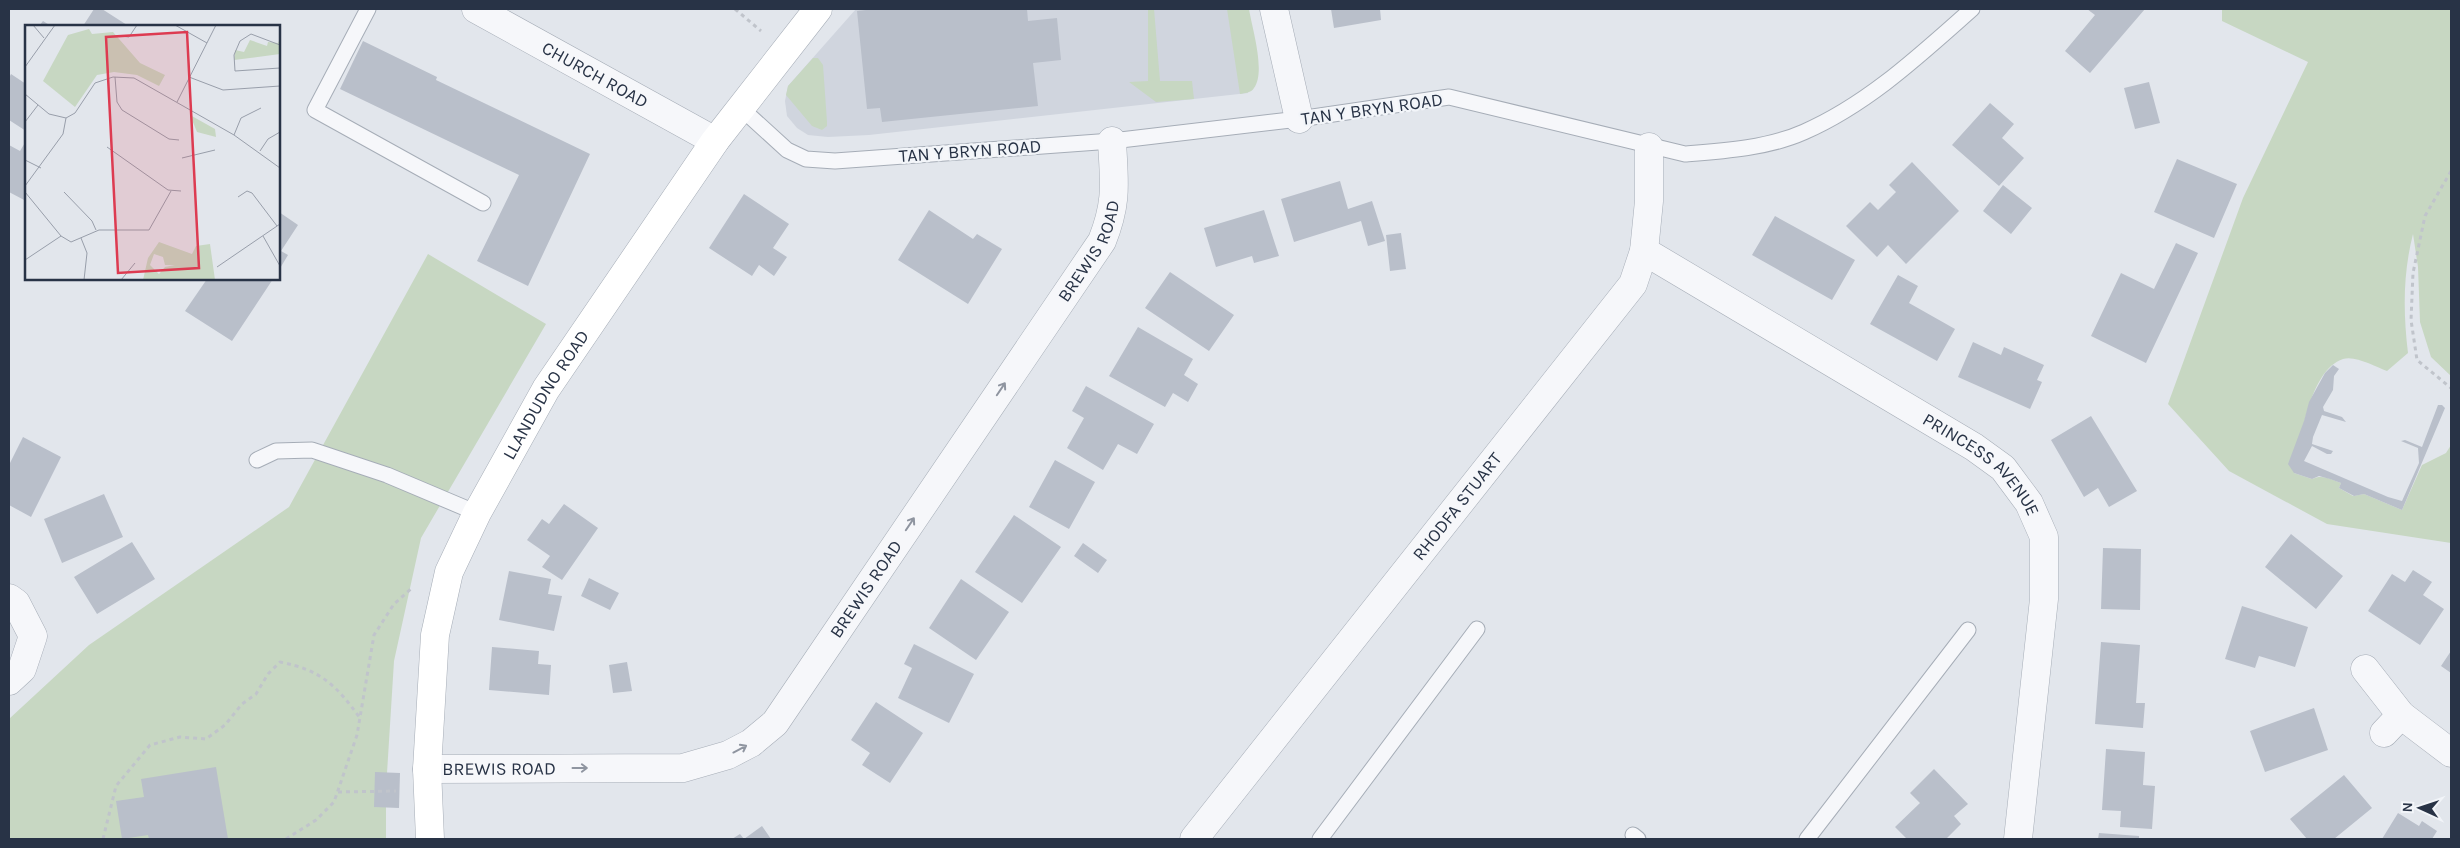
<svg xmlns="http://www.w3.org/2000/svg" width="2460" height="848" font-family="Karla,sans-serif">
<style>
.built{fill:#d0d5de}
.green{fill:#c7d7c2}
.building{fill:#b9bfca}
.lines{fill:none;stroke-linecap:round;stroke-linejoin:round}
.service-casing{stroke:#a6adb7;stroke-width:17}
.minor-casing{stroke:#a6adb7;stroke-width:29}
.secondary-casing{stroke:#a6adb7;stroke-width:29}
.path{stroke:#c0c4cb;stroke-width:3;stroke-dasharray:4 4;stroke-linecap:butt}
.service{stroke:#f6f7fa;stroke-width:15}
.minor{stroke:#f6f7fa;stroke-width:28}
.secondary{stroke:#fff;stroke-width:28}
.oneway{stroke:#8f95a0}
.labels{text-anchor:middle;stroke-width:4.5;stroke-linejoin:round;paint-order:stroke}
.street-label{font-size:18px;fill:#283346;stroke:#f2f5f9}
.inset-road{fill:none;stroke:#989eaa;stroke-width:1}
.view{fill:#dd3b51;fill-opacity:0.15;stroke:#dd3b51;stroke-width:2.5}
.inset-edge{fill:none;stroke:#283346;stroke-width:2.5}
</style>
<rect width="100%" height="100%" fill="#e2e6ec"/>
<path class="built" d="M856,9H1239L1248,93L869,135L828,137L808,135L797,128L787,116L785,101L788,86Z"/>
<path class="green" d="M1148,9H1154L1160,81H1192L1194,99L1156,102L1129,82L1148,81Z
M1227,9H1249C1252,28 1266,72 1254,88C1251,93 1245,93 1240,94Z
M2222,9H2451V376L2431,357L2420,322L2418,267L2413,234C2403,273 2403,312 2408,353L2387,371C2376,367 2355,355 2343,359C2309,370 2300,443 2294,473L2312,479C2322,474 2331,479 2341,483L2339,488L2353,496L2364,494L2402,510L2422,465L2446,453L2451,445V543L2327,524L2229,471L2168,404L2243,198L2308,62L2222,21Z
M813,58H818L823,65L827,122V126L822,130L812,126L786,95L788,86Z
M428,254L546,324L421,538L394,661L387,773L374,807H386V839H9V719L89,645L289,507Z"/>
<path class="building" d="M94,9H102L127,25L83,26Z
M875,9H1027L1028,21L1057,18L1061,60L1033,63L1038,106L882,122L880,108L867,109L857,11Z
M1331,9H1380L1381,20L1334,28Z
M2087,9H2145L2090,73L2065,51L2095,15Z
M43,21L51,26H39Z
M363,41L437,77L436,80L590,154L528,286L477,261L519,175L340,89Z
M11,74L26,84V131L9,120V78Z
M2149,82L2160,123L2135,129L2124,88Z
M1990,103L2014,124L2002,138L2024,158L1999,186L1952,145Z
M26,141V201L9,192V145L20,151Z
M2177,159L2237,184L2214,238L2154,212Z
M1912,162L1959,211L1906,264L1888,245L1877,257L1846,226L1870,202L1878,210L1896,192L1889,185Z
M1340,181L1348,209L1372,201L1385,241L1368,246L1361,221L1294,242L1281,199Z
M2003,185L2032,208L2011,234L1983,211Z
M744,194L789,224L773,248L787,257L774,276L759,265L752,276L709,248Z
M929,210L973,239L977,234L1002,249L968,304L898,260Z
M1264,210L1279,256L1254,263L1252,256L1216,267L1204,228Z
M279,212L298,225L281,251L288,255L279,270Z
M1775,216L1855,260L1832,300L1752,255Z
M1401,233L1406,269L1390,271L1386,235Z
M2176,243L2198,253L2146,363L2091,336L2121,273L2154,289Z
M1170,272L1234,315L1209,351L1145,308Z
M1898,275L1918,286L1909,303L1955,329L1937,361L1870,324Z
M207,279H273L232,341L185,311Z
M1138,327L1193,359L1184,375L1198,384L1188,402L1173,393L1165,407L1109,376Z
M1973,342L2001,355L2004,347L2044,365L2037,380L2042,382L2030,409L1958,377Z
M2333,365L2339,369L2334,376L2333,390L2323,407L2324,411L2342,417L2346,422L2322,415L2313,437L2312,444L2333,451L2331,454H2327L2312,446L2304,461L2388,497L2402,501L2419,463L2418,448L2401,441L2405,440L2422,447L2438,405H2442L2445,408L2402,510L2364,494L2354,496L2339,488L2341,483L2330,479L2319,476L2312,479L2294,473L2288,464L2304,421L2309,402L2325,373Z
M1086,386L1154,424L1137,454L1118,444L1103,470L1067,448L1084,418L1072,411Z
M2091,416L2137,491L2109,507L2098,488L2084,497L2051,440Z
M23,437L61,457L31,517L9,505V465Z
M1055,460L1095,482L1069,529L1029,507Z
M104,494L123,537L62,563L44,519Z
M564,504L598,528L562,580L542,567L550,556L527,540L542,519L549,524Z
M1014,515L1061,547L1022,603L975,572Z
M2291,534L2343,576L2316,609L2265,567Z
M132,542L155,579L97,614L74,577Z
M1083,543L1107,560L1098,573L1074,556Z
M2103,548L2141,549L2140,610L2101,609Z
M2413,570L2432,582L2423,595L2444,609L2420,645L2368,611L2392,574L2405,582Z
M509,571L551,579L548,594L562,596L554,631L499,620Z
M589,578L619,593L610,610L581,596Z
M961,579L1009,612L976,660L929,628Z
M2242,606L2308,627L2295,667L2259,656L2255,668L2225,659Z
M2101,642L2140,645L2136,703H2145L2143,728L2095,724Z
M914,644L974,674L949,723L898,698L912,668L904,664Z
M492,647L539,651L538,664L551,665L549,695L489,690Z
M2451,651V673L2441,666Z
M627,662L632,691L613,693L609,665Z
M876,702L923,733L890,783L862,765L870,753L851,740Z
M2314,708L2328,750L2265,772L2250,731Z
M2106,749L2145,752L2143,785L2155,786L2152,829L2120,827L2121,811L2102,810Z
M216,767L228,839H149L148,835L122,839L116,801L144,797L141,779Z
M1934,769L1968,804L1954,816L1961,824L1946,839H1907L1895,827L1920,803L1910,793Z
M375,772L400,773L399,808L374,807Z
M2344,775L2372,808L2334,839H2307L2290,819Z
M2398,813L2419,826L2422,821L2437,831L2432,839H2382Z
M762,826L771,839H732L740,834L744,839Z
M2099,833L2139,836V839H2098Z"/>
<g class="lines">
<g class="service-casing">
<path id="service" d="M368,9L315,110L483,203
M742,109L787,150L806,159L835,161L1112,141L1299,119L1449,97L1685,154C1724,151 1768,148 1804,132C1868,104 1920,55 1972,9
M257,460L276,451L312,450L387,475L477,513
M1633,835L1638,839
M1320,839L1477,629
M1807,839L1968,630"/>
</g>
<g class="minor-casing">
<g id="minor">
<path id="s1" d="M476,9L715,141"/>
<path d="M1274,9L1299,119"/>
<path id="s2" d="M1644,251L1974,447L2003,468L2029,503L2044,537V599L2018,839"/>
<path d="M9,598L16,603L33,636L22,669L9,681"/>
<path d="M2365,669L2401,715L2451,753"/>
<path d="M2384,733L2401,715"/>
<path id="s3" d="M427,769L683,768L728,755L751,743L775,723L1102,241C1118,201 1114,182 1112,141"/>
<path id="s4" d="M1194,839L1633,284L1644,251L1649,201V147"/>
</g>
</g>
<g class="secondary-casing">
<g id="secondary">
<path id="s5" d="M430,839L427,769L435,635L449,572L477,513L546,389L715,141L818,9"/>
</g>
</g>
<path class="path" d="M735,9L761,31
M2451,171L2425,216L2413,273L2411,320L2417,360L2451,388
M338,792L396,791
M103,839L116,786L150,745L180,737L206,739L225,725L242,704L256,694L268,674L280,662C321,670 336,685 360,718
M286,839L316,820L334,802L357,735L374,635L394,604L412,588"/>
<use href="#service" class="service"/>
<use href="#minor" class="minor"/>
<use href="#secondary" class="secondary"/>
</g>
<defs><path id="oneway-shaft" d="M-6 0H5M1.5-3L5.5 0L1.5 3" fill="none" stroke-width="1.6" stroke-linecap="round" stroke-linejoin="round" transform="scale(1.25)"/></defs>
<g class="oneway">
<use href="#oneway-shaft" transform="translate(1001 389) rotate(-56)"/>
<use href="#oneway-shaft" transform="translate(910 524) rotate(-56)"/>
<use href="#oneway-shaft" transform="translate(740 749) rotate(-28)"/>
<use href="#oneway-shaft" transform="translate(580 768)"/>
</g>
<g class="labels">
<g class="street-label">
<text dy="6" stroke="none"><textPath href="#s1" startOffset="136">CHURCH ROAD</textPath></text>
<text transform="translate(1372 109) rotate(-8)" y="6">TAN Y BRYN ROAD</text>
<text transform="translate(970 151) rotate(-4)" y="6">TAN Y BRYN ROAD</text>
<text dy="6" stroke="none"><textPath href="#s3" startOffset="928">BREWIS ROAD</textPath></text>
<text dy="6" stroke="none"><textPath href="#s5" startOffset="471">LLANDUDNO ROAD</textPath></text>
<text dy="6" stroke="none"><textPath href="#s2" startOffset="401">PRINCESS AVENUE</textPath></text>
<text dy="6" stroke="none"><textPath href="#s4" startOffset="424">RHODFA STUART</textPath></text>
<text dy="6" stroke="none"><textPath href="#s3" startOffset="522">BREWIS ROAD</textPath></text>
<text dy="6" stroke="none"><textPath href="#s3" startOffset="72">BREWIS ROAD</textPath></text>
</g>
</g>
<g transform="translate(25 25)">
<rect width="255" height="255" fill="#e2e6ec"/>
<path d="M64,4L67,9L88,7L115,38L140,50L134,61L112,50L89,47L72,50L50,82L18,56L43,10ZM255,14V29L209,35L210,25L219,27L225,15L242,21L243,17L253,18ZM165,90L190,104L191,112L172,107ZM134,217L167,229L171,221L185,219L190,255H118L123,233ZM129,229L138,232L140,240H150L140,242L134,249L125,240Z" fill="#c7d7c2" fill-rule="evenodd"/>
<path class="inset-road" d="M8,0L19,13M150,0L182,18M96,11L104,12L112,0M255,20L226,9L215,16L209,30L210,46L255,43M0,42L30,0M90,52L92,77L97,85L144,114L154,115M164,52L198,65L255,61M0,69L24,89L41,93L50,88L70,58L88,52L109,53L209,110L255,143M152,77L191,0M0,97L13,80M209,110L216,93L236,83M82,122L143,165L156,166M235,126L243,114L255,107M157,133L190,125M0,135L16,143M0,161L38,109L41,93M0,167L36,211L46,217L74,205H124L146,166M39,167L67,196L71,205M213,172L222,166L227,168L252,201M238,211L255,241M56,213L62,228L59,255M0,235L36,211M192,242L255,199M96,255L110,238"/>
<path class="view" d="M162,7L174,243L93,248L81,12Z"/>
<rect width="255" height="255" class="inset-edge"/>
</g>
<rect width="2460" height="848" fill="none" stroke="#283346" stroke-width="20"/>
<g transform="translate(2420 808) rotate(273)" stroke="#f2f5f9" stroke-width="4" paint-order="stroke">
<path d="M0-4L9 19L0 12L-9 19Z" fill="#283346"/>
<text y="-8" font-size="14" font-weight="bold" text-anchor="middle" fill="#283346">N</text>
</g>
</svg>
